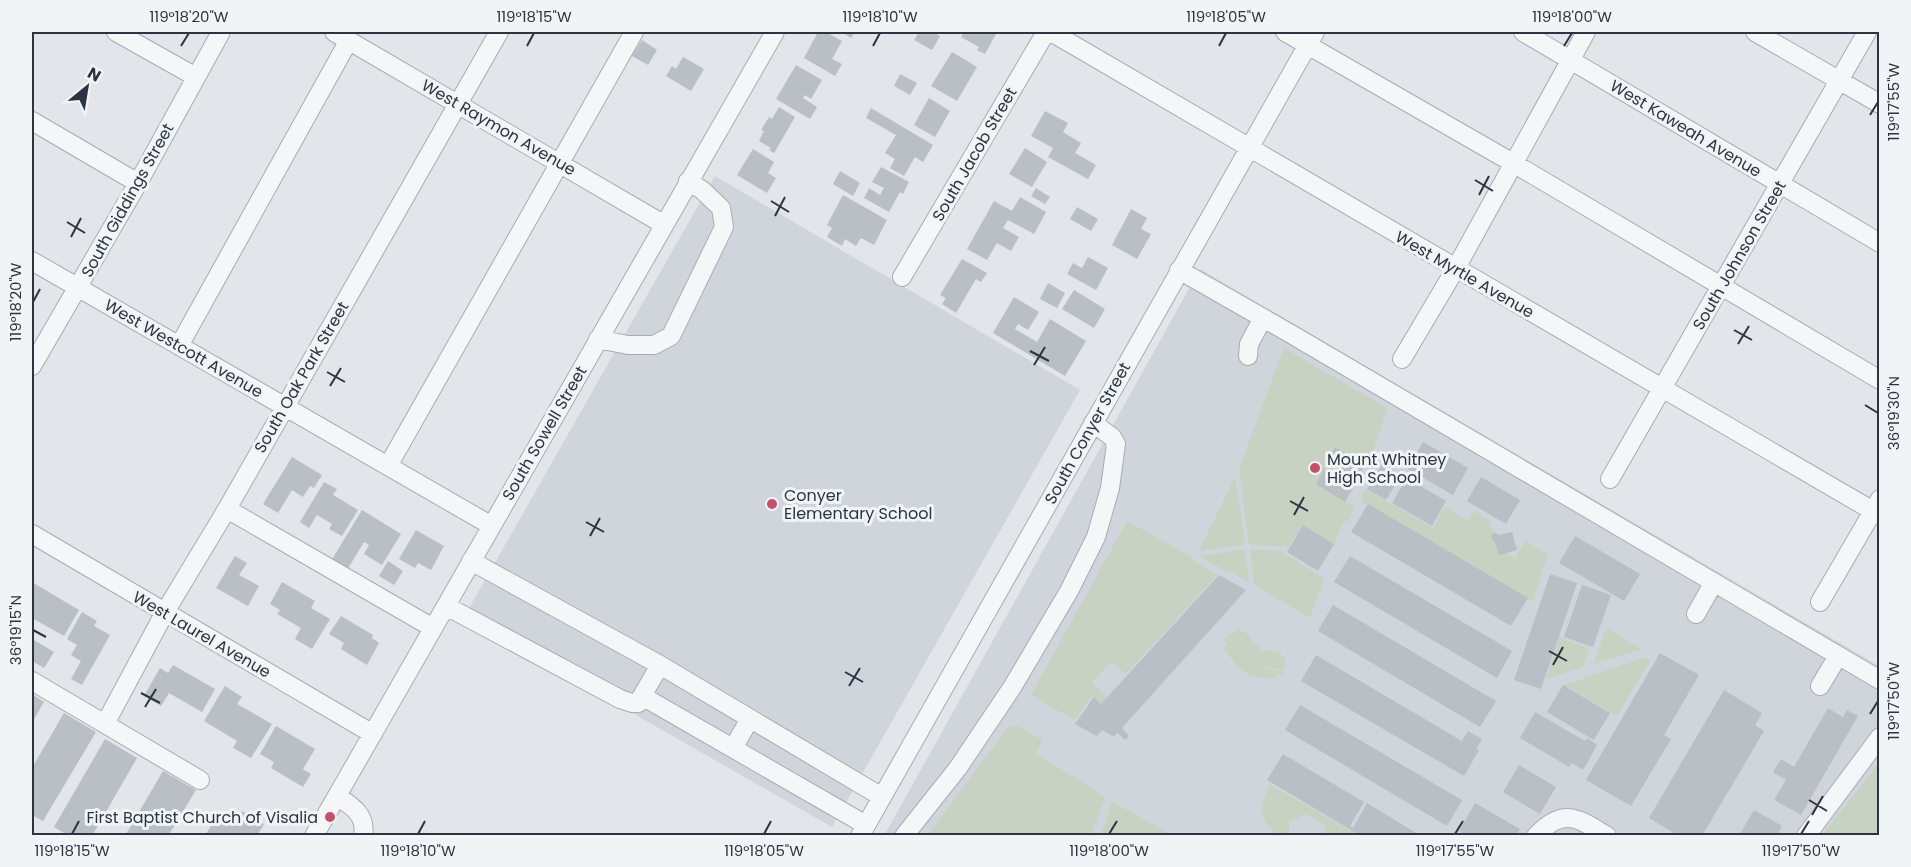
<svg xmlns="http://www.w3.org/2000/svg" width="1911" height="867" font-family="Poppins,sans-serif">
<style>
.built{fill:#d0d4db}
.green{fill:#c8d2c3}
.building{fill:#b9bfc5}
.lines{fill:none;stroke-linecap:round;stroke-linejoin:round}
.minor-casing{stroke:#a7acb3;stroke-width:20}
.minor{stroke:#f4f6f8;stroke-width:18}
.ticks{fill:none;stroke:#2b3440;stroke-width:2}
.poi-dot{fill:#c4516c;stroke:#f1f4f7;stroke-width:2}
.labels{text-anchor:middle;stroke-width:6;stroke-linejoin:round;paint-order:stroke}
.street-label{font-size:16px;fill:#2b3440;stroke:#f1f4f7}
.poi-label{font-size:16px;fill:#2b3440;stroke:#f1f4f7;text-anchor:start}
.neatline{fill:none;stroke:#2b3440;stroke-width:2}
.ticks-label{font-size:15px;text-anchor:middle;fill:#2b3440}
</style>
<rect width="100%" height="100%" fill="#e2e5e9"/>
<path class="built" d="M715,176L1080,390L832,827L464,617Z
M1200,269L1879,666V835L884,836Z"/>
<path class="green" d="M1284,348L1387,408L1368,467L1336,448L1327,462L1356,480L1354,487L1325,469L1316,483L1354,507L1349,522L1344,520L1334,544L1303,525L1288,547L1285,545L1283,547L1249,544L1239,469Z
M1235,477L1245,540L1241,545L1199,551Z
M1365,489L1433,528L1445,507L1467,520L1474,511L1492,521L1489,527L1496,531L1492,534L1491,538L1495,543L1499,555L1509,552V555L1515,558L1525,541L1548,554L1533,602L1361,501Z
M1127,521L1194,558L1193,560L1217,575L1126,674L1111,662L1092,683L1106,697L1102,703L1092,696L1074,720L1031,695Z
M1245,549L1249,582L1231,572L1229,573L1200,556Z
M1250,549L1280,551L1324,578L1310,618L1254,585Z
M1238,628L1242,632L1244,631L1261,650L1281,652V656H1285V660L1271,659L1285,661L1283,670L1255,666L1246,661L1235,648C1248,669 1260,668 1283,671L1282,675L1277,674L1276,679L1252,676L1238,668L1223,647L1227,645L1224,640Z
M1606,628L1642,649L1594,664Z
M1559,637L1589,648L1583,667L1546,679Z
M1643,658L1650,661L1617,716L1564,685Z
M1018,726L1042,740L1036,753L1105,797L1091,835H928L1008,727Z
M1879,763V835H1822Z
M1269,784L1355,833L1353,835H1325V825L1306,814L1289,822V835C1276,836 1264,826 1262,812C1261,804 1267,792 1269,784Z
M1112,802H1113L1171,835H1101Z"/>
<path class="building" d="M818,32H826L842,41L832,59L842,64L835,76L804,58Z
M842,32H855L851,38Z
M919,32H932L940,36L932,50L914,40Z
M958,32H997L985,54L977,50L979,47L961,37L963,34Z
M642,40L657,50L648,65L632,56Z
M952,52L977,67L957,101L931,86Z
M683,57L704,69L691,91L666,76L672,66L676,69Z
M796,65L822,80L811,99L805,95L803,98L817,107L810,119L776,99Z
M900,74L917,83L910,95L894,86Z
M929,98L950,111L935,137L914,125Z
M779,107L795,117L774,153L769,150L771,148L759,141L764,131L761,130L769,117L772,119Z
M871,108L933,145L923,162L915,157L904,176L890,168L895,159L885,153L896,135L866,118Z
M1045,111L1068,123L1063,132L1081,143L1075,153L1096,165L1088,179L1048,157L1053,148L1031,136Z
M1025,148L1047,162L1032,187L1009,174Z
M753,149L774,162L768,173L776,178L767,193L737,175Z
M881,167L909,182L903,194L900,192L889,212L864,198L869,188L880,195L884,188L872,182Z
M840,171L860,183L853,196L833,184Z
M1036,188L1050,197L1045,204L1031,196Z
M843,195L887,220L874,245L861,238L856,246L845,239L842,246L827,237L832,228L827,225Z
M1020,197L1046,212L1034,234L1008,220L1003,228L1019,237L1011,251L997,243L987,260L967,249L994,201L1012,211Z
M1077,207L1098,219L1091,231L1070,219Z
M1131,209L1147,218L1141,229L1151,234L1137,259L1112,245Z
M1088,257L1108,268L1096,290L1067,274L1073,263L1082,268Z
M962,259L987,273L981,282L976,279L956,313L942,304L946,298L940,295Z
M1048,283L1065,293L1057,308L1040,299Z
M1074,290L1105,309L1094,328L1062,309Z
M1014,297L1039,312L1028,330L1018,324L1015,329L1037,342L1050,319L1086,341L1065,376L993,333Z
M1423,442L1468,468L1453,495L1408,469Z
M1335,447L1365,465L1356,480L1327,462Z
M292,457L322,475L314,488L310,486L303,497L292,490L278,513L263,504Z
M1382,464L1401,475L1386,500L1367,489Z
M1324,469L1354,487L1345,502L1316,484Z
M1481,477L1520,500L1506,524L1467,501Z
M1407,478L1446,501L1432,526L1392,503Z
M324,482L337,489L333,495L358,510L342,536L329,529L332,524L317,515L309,528L300,522Z
M1368,504L1528,598L1511,626L1351,532Z
M362,510L401,534L382,565L364,554L369,545L364,542L347,570L331,561Z
M1303,525L1334,544L1318,571L1287,552Z
M416,530L444,546L431,570L418,563L415,568L399,559Z
M1512,532L1517,550L1499,555L1495,543L1491,538L1492,534L1495,533L1500,535Z
M1575,536L1640,574L1624,601L1559,563Z
M235,556L247,563L239,575L259,586L248,606L216,588Z
M1350,556L1512,651L1497,678L1334,582Z
M388,561L403,571L394,585L379,576Z
M1550,574L1577,583L1541,689L1514,680Z
M1219,575L1246,590L1122,728L1129,736L1125,740L1117,733L1114,737L1102,730L1097,736L1075,724L1094,697L1101,704Z
M32,582L79,610L64,636L32,618Z
M282,582L315,601L311,608L330,619L312,649L295,639L301,628L277,614L280,610L270,604Z
M1582,585L1611,595L1593,647L1564,637Z
M1333,605L1496,701L1480,727L1318,631Z
M82,612L97,621L94,626L110,635L82,685L71,679L81,661L71,655L77,645L67,639Z
M341,616L373,635L372,638L379,643L367,665L341,649L344,643L329,634Z
M34,640L54,652L44,668L32,661V645Z
M1660,653L1699,675L1664,735L1671,739L1631,806L1586,780Z
M1316,655L1462,741L1468,731L1482,739L1476,749L1479,750L1464,776L1301,681Z
M173,665L215,689L202,712L169,693L161,706L144,696L160,668L168,673Z
M1563,685L1610,713L1594,740L1547,712Z
M225,686L242,697L237,704L272,724L251,758L233,748L237,741L204,721Z
M1724,690L1762,713L1755,725L1764,731L1702,836H1679L1649,818Z
M32,694L44,702L32,723Z
M1300,705L1462,800L1447,826L1285,730Z
M1828,708L1843,717L1847,710L1858,716L1801,815L1774,800L1786,780L1773,772L1781,759L1794,767Z
M1535,712L1585,741L1587,738L1597,745L1583,770L1572,763L1569,767L1520,738Z
M64,713L96,732L43,821L32,815V768Z
M276,726L315,749L303,769L311,774L303,787L271,768L274,762L260,754Z
M105,739L137,758L92,836H69L54,827Z
M1283,754L1364,802L1350,826L1353,828L1367,803L1421,836H1361L1267,780Z
M1519,765L1556,787L1540,814L1503,792Z
M163,771L196,790L168,836H125Z
M1475,803L1520,829L1516,836H1467L1459,831Z
M1754,810L1782,826L1777,836H1743L1740,834Z
M242,811L264,824L257,836H205L218,814L235,823Z"/>
<g class="lines">
<g class="minor-casing">
<path id="minor" d="M116,32L196,77
M334,32L663,224
M1051,32L1880,515
M1285,32L1513,163L1880,380
M1523,32L1880,243
M1755,32L1880,104
M32,121L138,183
M32,261L492,526
M1179,270L1291,334L1880,680
M902,277L1046,32
M598,339L628,345H654L671,336L724,227L721,208L702,190L688,181
M179,346L349,40
M1248,356L1249,344L1263,318
M1402,359L1456,268L1586,32
M32,366L138,183L221,32
M388,466L634,32
M1610,479L1867,32
M227,509L433,628
M32,534L373,734
M471,561L660,665L882,797
M1820,602L1880,499
M446,606L620,699L632,703H638L660,665
M1696,614L1714,582
M32,681L200,780
M1820,686L1838,656
M642,696L866,825
M105,724L165,612L227,509L499,32
M733,748L750,719
M337,796C352,806 367,815 363,836
M314,836L775,32
M860,836L1315,32
M904,836L958,768L1013,686L1069,591L1096,537L1110,488L1116,444L1112,437L1093,423
M1536,836C1564,806 1579,819 1607,836
M1806,836L1880,737"/>
</g>
<use href="#minor" class="minor"/>
</g>
<path class="ticks" d="M181,46L189,33M527,46L534,33M873,46L880,33M1219,46L1226,33M1564,46L1572,33M1870,115L1878,102M1475,180L1493,191M1479,195L1489,176M771,201L789,212M775,216L785,197M67,222L85,233M71,237L81,218M33,302L40,289M1734,330L1752,340M1738,344L1749,326M1030,351L1049,361M1034,365L1045,347M327,372L345,382M330,386L341,368M1865,405L1878,413M1290,501L1308,511M1294,515L1304,497M586,522L604,532M590,536L600,518M33,630L46,637M1549,651L1567,661M1553,665L1563,647M845,672L863,682M849,686L860,668M141,693L160,703M145,707L156,689M1870,714L1878,701M1809,800L1827,811M1812,815L1823,796M72,834L79,821M418,834L425,821M764,834L771,821M1109,834L1117,821M1455,834L1463,821M1801,834L1809,821"/>
<g class="poi-dot">
<circle cx="1315" cy="468" r="6"/>
<circle cx="772" cy="504" r="6"/>
<circle cx="330" cy="817" r="6"/>
</g>
<g class="labels">
<g class="street-label">
<text transform="translate(499 127) rotate(30)" y="6">West Raymon Avenue</text>
<text transform="translate(1686 128) rotate(31)" y="6">West Kaweah Avenue</text>
<text transform="translate(974 154) rotate(-60)" y="6">South Jacob Street</text>
<text transform="translate(127 200) rotate(-61)" y="6">South Giddings Street</text>
<text transform="translate(1739 255) rotate(-60)" y="6">South Johnson Street</text>
<text transform="translate(1465 274) rotate(30)" y="6">West Myrtle Avenue</text>
<text transform="translate(184 348) rotate(30)" y="6">West Westcott Avenue</text>
<text transform="translate(301 377) rotate(-60)" y="6">South Oak Park Street</text>
<text transform="translate(544 433) rotate(-60)" y="6">South Sowell Street</text>
<text transform="translate(1087 433) rotate(-61)" y="6">South Conyer Street</text>
<text transform="translate(202 634) rotate(30)" y="6">West Laurel Avenue</text>
</g>
<g class="poi-label">
<text x="1327" y="465">Mount Whitney<tspan x="1327" dy="18">High School</tspan></text>
<text x="784" y="501">Conyer<tspan x="784" dy="18">Elementary School</tspan></text>
<text x="318" y="823" text-anchor="end">First Baptist Church of Visalia</text>
</g>
</g>
<rect width="1911" height="867" fill="none" stroke="#f1f4f7" stroke-width="66"/>
<g transform="translate(87 87) rotate(30)" stroke="#f1f4f7" stroke-width="4.5" paint-order="stroke">
<path d="M0-4.5L10 22L0 15L-10 22Z" fill="#2b3440"/>
<text y="-9" font-size="16" font-weight="bold" text-anchor="middle" fill="#2b3440">N</text>
</g>
<rect x="33" y="33" width="1845" height="801" class="neatline"/>
<g class="ticks-label">
<text x="189" y="22">119°18'20"W</text>
<text x="534" y="22">119°18'15"W</text>
<text x="880" y="22">119°18'10"W</text>
<text x="1226" y="22">119°18'05"W</text>
<text x="1572" y="22">119°18'00"W</text>
<text transform="translate(1894 102) rotate(-90)" y="5">119°17'55"W</text>
<text transform="translate(16 302) rotate(-90)" y="5">119°18'20"W</text>
<text transform="translate(1894 413) rotate(-90)" y="5">36°19'30"N</text>
<text transform="translate(16 630) rotate(-90)" y="5">36°19'15"N</text>
<text transform="translate(1894 701) rotate(-90)" y="5">119°17'50"W</text>
<text x="72" y="856">119°18'15"W</text>
<text x="418" y="856">119°18'10"W</text>
<text x="764" y="856">119°18'05"W</text>
<text x="1109" y="856">119°18'00"W</text>
<text x="1455" y="856">119°17'55"W</text>
<text x="1801" y="856">119°17'50"W</text>
</g>
</svg>
